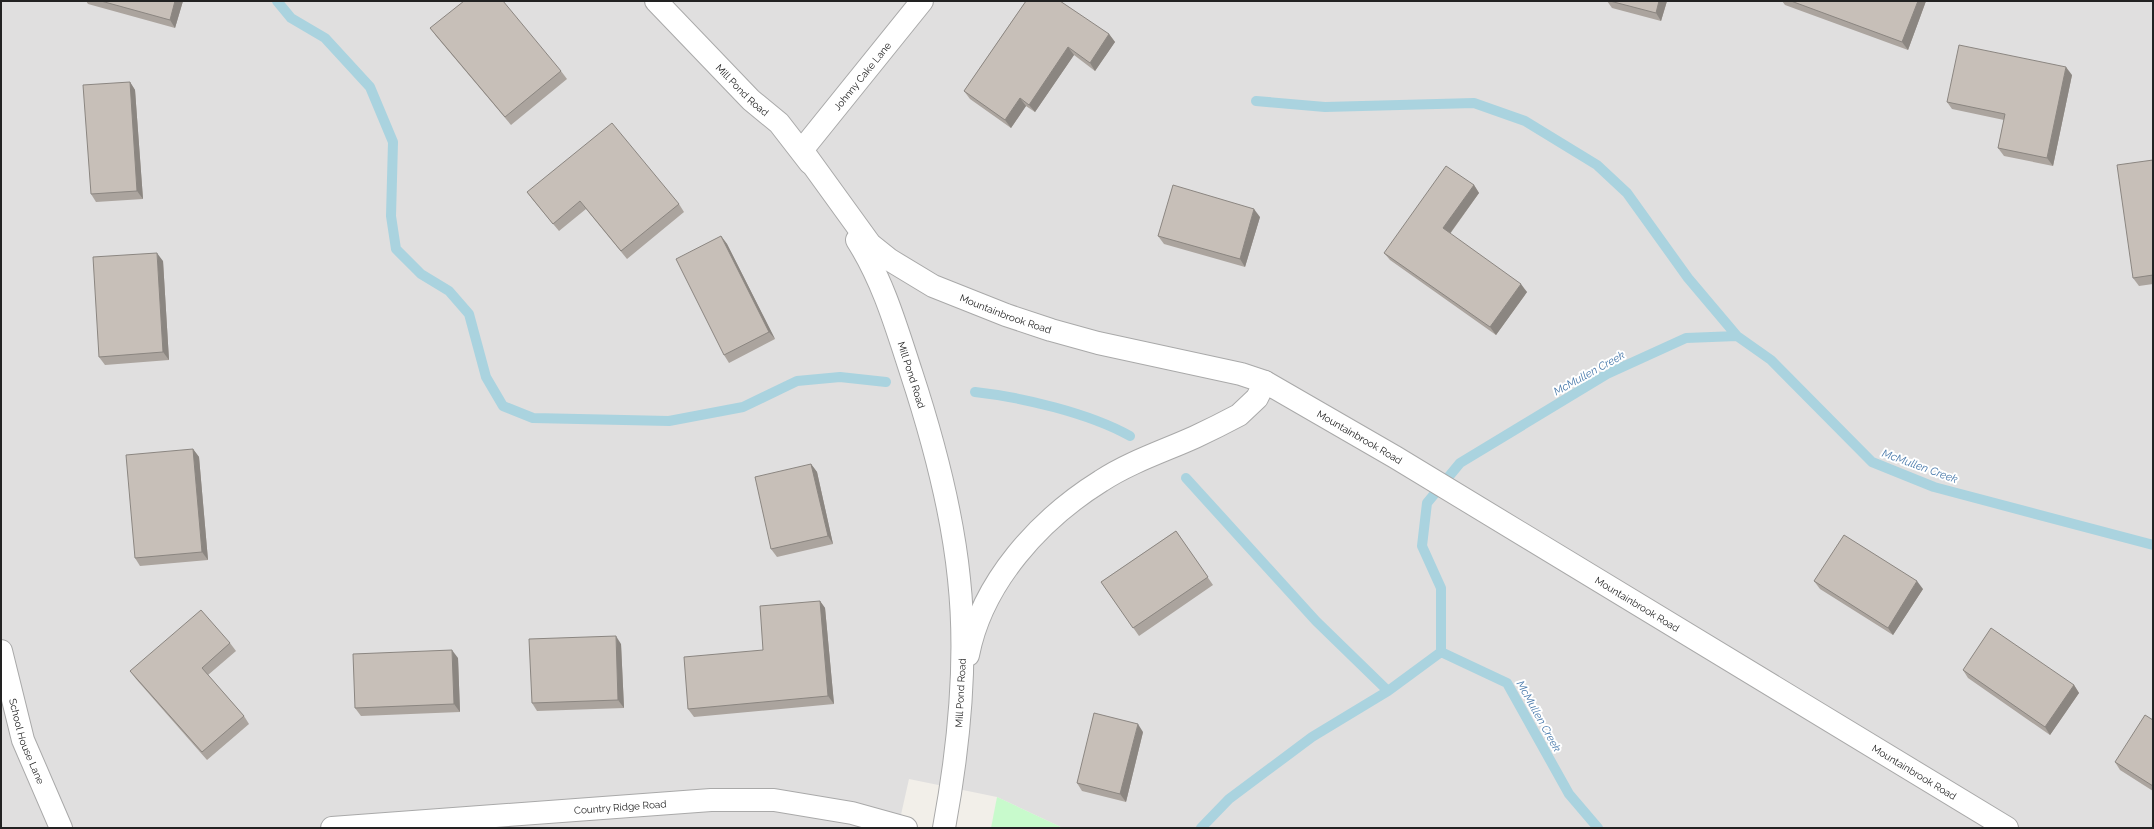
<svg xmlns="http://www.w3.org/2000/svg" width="2154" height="829" font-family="Raleway,sans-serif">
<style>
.residential{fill:#e0dfdf}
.park{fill:#c8facc}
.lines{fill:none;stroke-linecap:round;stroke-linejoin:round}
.stream{stroke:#aad3df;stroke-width:10}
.street-casing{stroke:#a9a9a9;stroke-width:24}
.street{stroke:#fff;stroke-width:22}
.wall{fill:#aba49e}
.shaded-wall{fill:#8b8681}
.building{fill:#c7bfb8;stroke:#8b8681}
.labels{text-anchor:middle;stroke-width:4;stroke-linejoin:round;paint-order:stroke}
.street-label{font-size:10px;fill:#222;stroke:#fff}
.water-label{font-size:11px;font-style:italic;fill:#4a7aab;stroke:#fff}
</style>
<rect width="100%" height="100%" fill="#f2efe9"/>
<path class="residential" d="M1,1H2153V828H1063L997,797L909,779L898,828H1Z"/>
<path class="park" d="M997,797L1063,828H991Z"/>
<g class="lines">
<path class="stream" d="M277,1L291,18L325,38L370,87L393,142L391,216L396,249L421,274L449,291L469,314L486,377L503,406L533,418L669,421L743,407L797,381L840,377L886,382
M1256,101L1325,107L1474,103L1525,121L1597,165L1627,193L1688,278L1737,336L1771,360L1872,462L1934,487L2153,545
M975,392C1021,397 1089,413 1130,436
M1186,478L1316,621L1388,691
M1441,652V588L1422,546L1427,503L1460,463L1607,374L1686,338L1737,336
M1441,652L1507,683L1569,794L1598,828
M1201,828L1229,799L1312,737L1388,691L1441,652"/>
<g class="street-casing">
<g id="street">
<path id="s1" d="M656,1L751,100L779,123L810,163"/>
<path id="s2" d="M922,1L802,150L870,244L890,260L933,286L1006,315L1051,330L1098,343L1241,374L1265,382L1395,457L2007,828"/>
<path id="s3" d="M857,240C883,281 896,326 911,372C933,439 952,509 959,579C968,662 959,747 944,828"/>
<path id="s4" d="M1,651L23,740L61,828"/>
<path d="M968,655C982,582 1040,519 1101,481C1130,462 1164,451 1195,437C1210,430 1224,423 1239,415L1257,398L1265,382"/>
<path id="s5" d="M332,828L711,800H774L852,813L906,828"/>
</g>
</g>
<use href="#street" class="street"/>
</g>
<path class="wall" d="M86,1H183L175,28L88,4Z
M1026,1L1109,34L1115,42L1095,71L1074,55L1035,112L1026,106L1011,128L970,99L964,91Z
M1607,1H1667L1661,21L1612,8Z
M1782,1H1926L1908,50L1785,5Z
M430,28L561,71L567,79L511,125L436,36Z
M2072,75L2053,166L2004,156L1998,148L2004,120L1952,109L1947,102Z
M130,82L135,90L143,199L96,202L91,194Z
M2153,160V284L2139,286L2133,278Z
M1474,185L1479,193L1450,234L1527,292L1496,335L1390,260L1384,253Z
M527,192L679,204L684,212L627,259L586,209L559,231L533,200Z
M1260,217L1245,267L1164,244L1158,236Z
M721,236L727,244L775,339L729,363L724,355Z
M163,261L169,360L105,365L99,357Z
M193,449L199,457L208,560L140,566L135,558Z
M811,464L817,472L833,544L777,557L771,549Z
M1176,531L1213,585L1139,636L1101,582Z
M1814,581L1923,589L1893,635L1820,589Z
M820,601L825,608L834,704L694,717L688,709L763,650Z
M230,643L236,651L208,675L244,716L249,724L207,760L136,679L130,671Z
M621,644L624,708L537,711L532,703Z
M458,658L460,712L361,716L355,708Z
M1963,670L2074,685L2079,693L2050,735L1968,678Z
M2153,720V791L2120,770L2115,762Z
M1143,732L1126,802L1082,791L1077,783Z"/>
<path class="shaded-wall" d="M175,1H183L175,28L170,20Z
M1659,1H1667L1661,21L1656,13Z
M1918,1H1926L1908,50L1902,42Z
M1109,34L1115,42L1095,71L1090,63Z
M1068,47L1074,55L1035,112L1029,105Z
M2066,67L2072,75L2053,166L2047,158Z
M130,82L135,90L143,199L137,191Z
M1020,98L1026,106L1011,128L1005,120Z
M1474,185L1479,193L1448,236L1443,228Z
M1254,209L1260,217L1245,267L1240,259Z
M721,236L727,244L775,339L769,332Z
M157,253L163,261L169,360L163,352Z
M1521,284L1527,292L1496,335L1490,327Z
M193,449L199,457L208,560L202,552Z
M811,464L817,472L833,544L828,536Z
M1917,581L1923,589L1893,635L1888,628Z
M820,601L825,608L834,704L828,696Z
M616,636L621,644L624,708L618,700Z
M452,650L458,658L460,712L454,704Z
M2074,685L2079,693L2050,735L2045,727Z
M1138,724L1143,732L1126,802L1120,794Z"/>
<path class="building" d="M101,1H175L170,20Z
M464,1H503L561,71L505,117L430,28Z
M1026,1H1060L1109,34L1090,63L1068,47L1029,105L1020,98L1005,120L964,91Z
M1610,1H1659L1656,13Z
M1791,1H1918L1902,42Z
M1959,45L2066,67L2047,158L1998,148L2005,114L1947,102Z
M130,82L137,191L91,194L83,85Z
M612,123L679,204L621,251L580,201L553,224L527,192Z
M2153,160V275L2133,278L2117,165Z
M1446,166L1474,185L1443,228L1521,284L1490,327L1384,253Z
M1173,185L1254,209L1240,259L1158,236Z
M721,236L769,332L724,355L676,259Z
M157,253L163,352L99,357L93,257Z
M193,449L202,552L135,558L126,455Z
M811,464L828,536L771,549L755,477Z
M1176,531L1208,577L1133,628L1101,582Z
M1844,535L1917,581L1888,628L1814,581Z
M820,601L828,696L688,709L684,657L763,650L760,606Z
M201,610L230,643L202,668L244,716L202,752L130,671Z
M1991,628L2074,685L2045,727L1963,670Z
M616,636L618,700L532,703L529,639Z
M452,650L454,704L355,708L353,654Z
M1094,713L1138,724L1120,794L1077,783Z
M2145,715L2153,720V786L2115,762Z"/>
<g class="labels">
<g class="street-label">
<text transform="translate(862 76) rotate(-51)" y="4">Johnny Cake Lane</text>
<text dy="4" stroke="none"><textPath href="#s1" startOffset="124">Mill Pond Road</textPath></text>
<text dy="4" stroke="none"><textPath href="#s2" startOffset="461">Mountainbrook Road</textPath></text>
<text dy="4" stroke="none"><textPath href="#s3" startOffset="146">Mill Pond Road</textPath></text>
<text dy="4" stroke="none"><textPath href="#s2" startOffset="839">Mountainbrook Road</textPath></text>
<text dy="4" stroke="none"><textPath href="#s2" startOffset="1163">Mountainbrook Road</textPath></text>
<text transform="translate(960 693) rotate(-87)" y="4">Mill Pond Road</text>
<text dy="4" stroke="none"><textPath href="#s4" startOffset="94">School House Lane</textPath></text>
<text dy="4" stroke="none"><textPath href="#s2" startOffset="1487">Mountainbrook Road</textPath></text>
<text dy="4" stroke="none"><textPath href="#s5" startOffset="289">Country Ridge Road</textPath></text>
</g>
<g class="water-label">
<text transform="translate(1589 373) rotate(-29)" y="4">McMullen Creek</text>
<text transform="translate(1920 466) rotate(20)" y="4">McMullen Creek</text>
<text transform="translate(1539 716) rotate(61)" y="4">McMullen Creek</text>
</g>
</g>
<rect width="2154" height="829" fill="none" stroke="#222222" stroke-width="4"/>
</svg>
